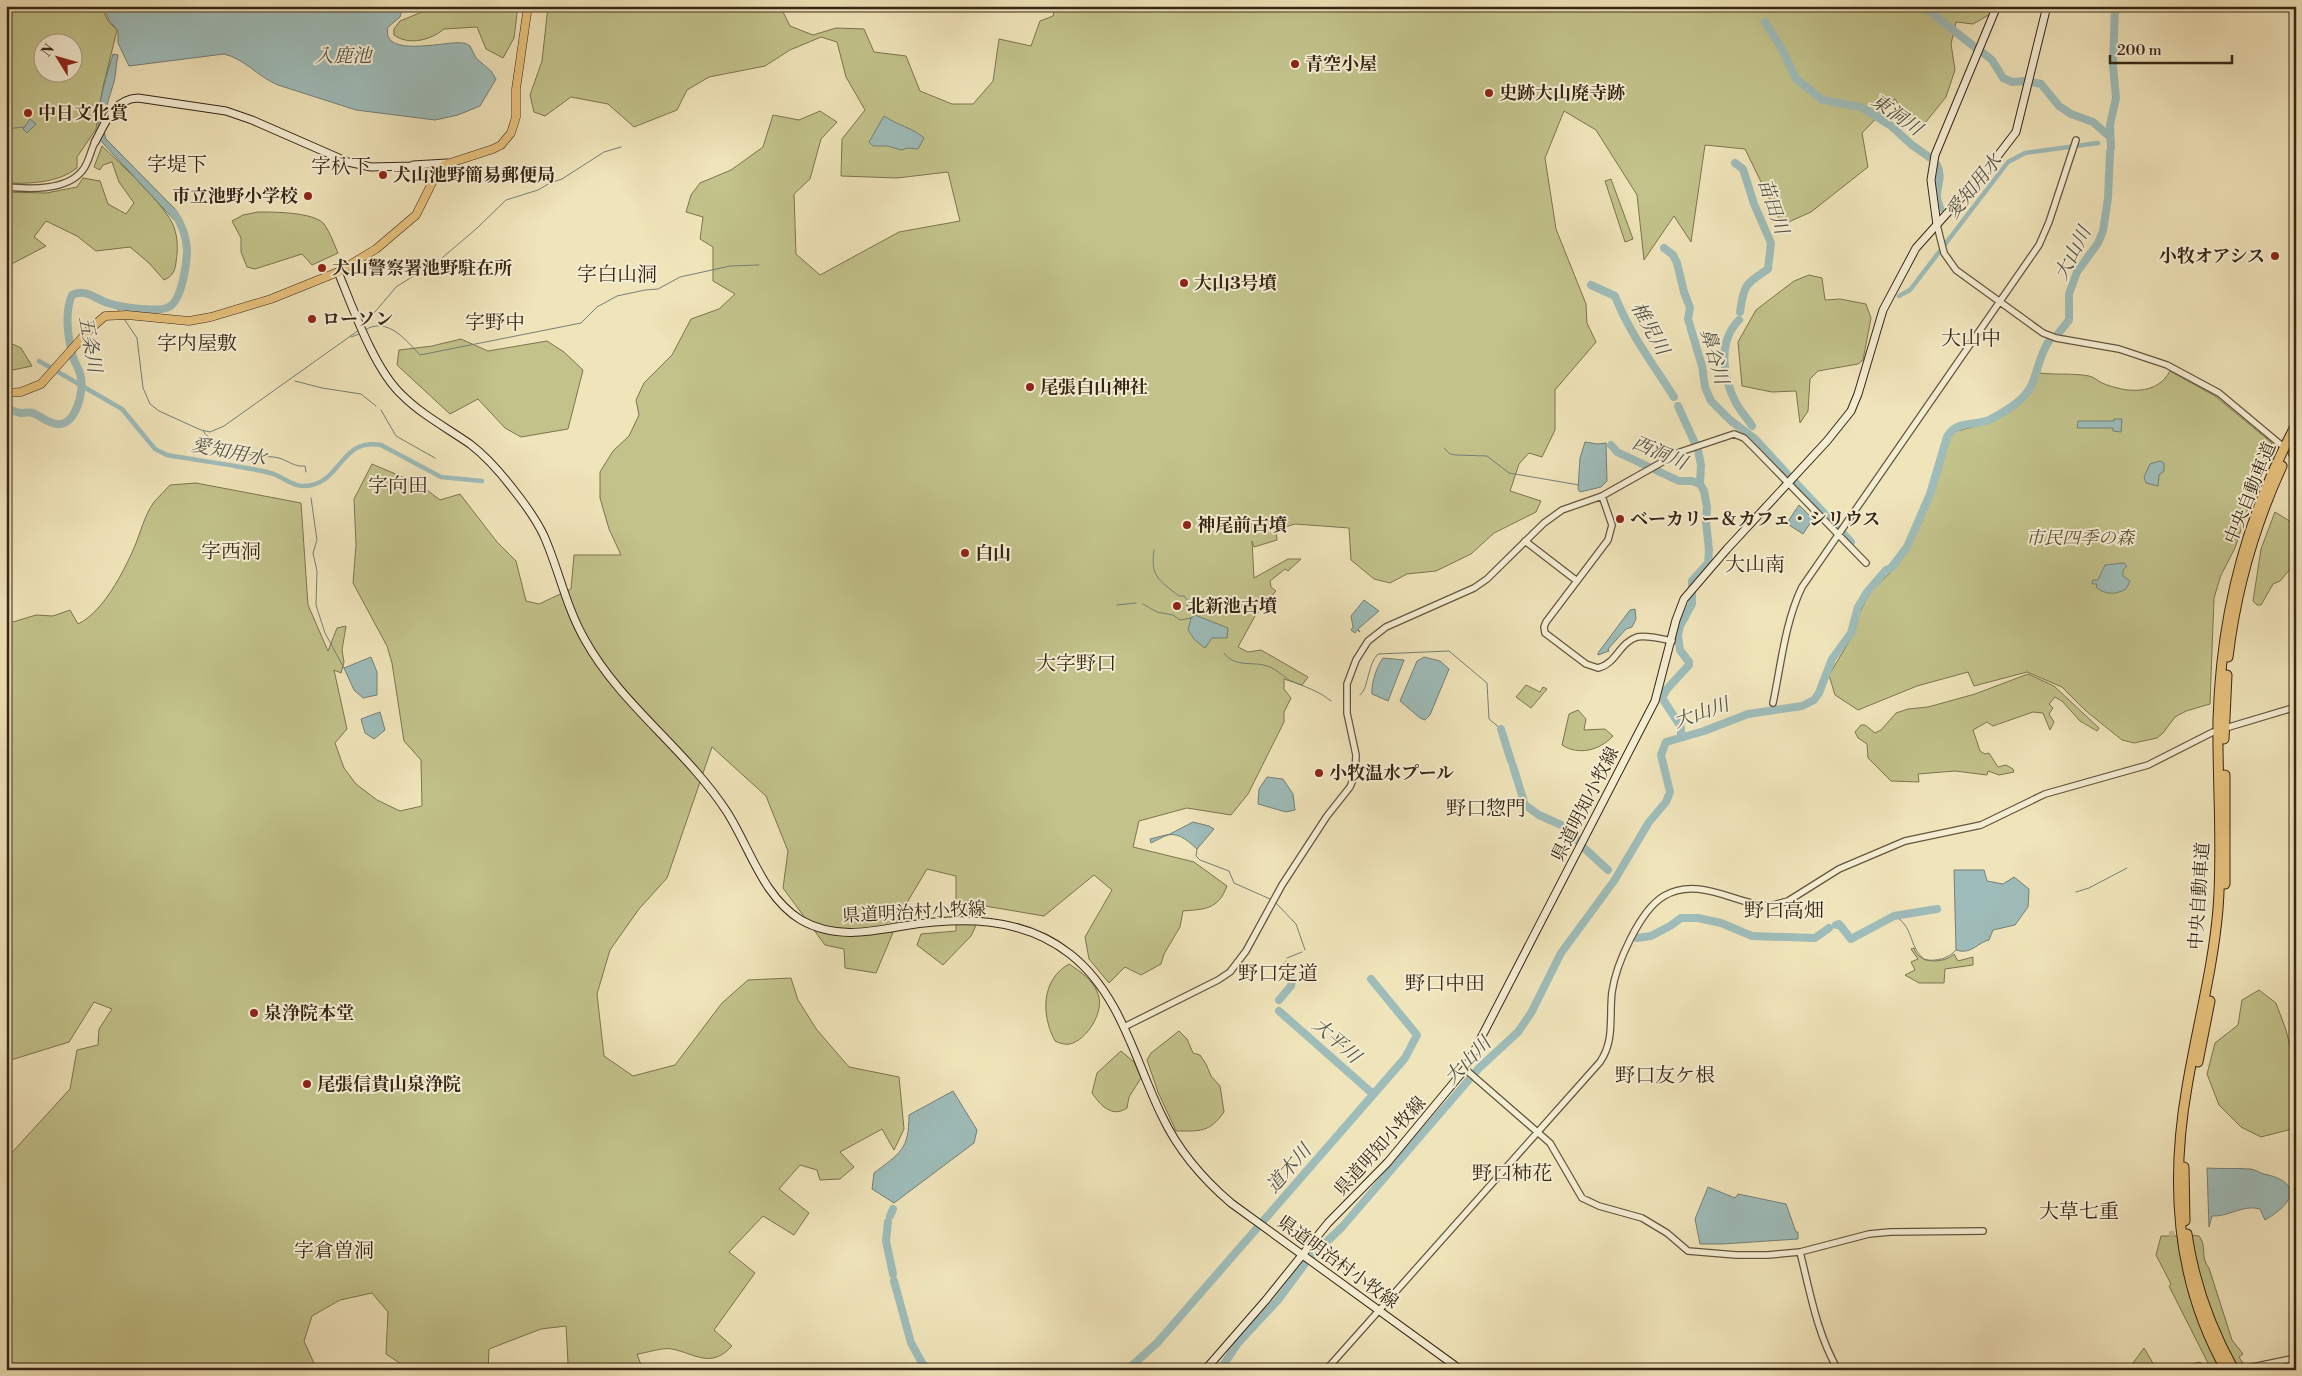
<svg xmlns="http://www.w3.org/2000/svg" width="2302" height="1376" font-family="'Libre Bodoni','Noto Serif JP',serif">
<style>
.green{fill:#c2c28a;stroke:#7c7450;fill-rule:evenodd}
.water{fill:#9ebcb9;stroke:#748077}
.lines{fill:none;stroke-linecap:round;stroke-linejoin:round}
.stream{stroke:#748077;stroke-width:1}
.canal{stroke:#9ebcb9;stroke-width:4.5}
.river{stroke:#9ebcb9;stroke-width:8}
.tertiary-tunnel{stroke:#cbbe99;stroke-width:5.5;stroke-dasharray:5.5 3;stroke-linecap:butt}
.tertiary-casing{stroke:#64563e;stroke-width:8}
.secondary-casing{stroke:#362615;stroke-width:9}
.primary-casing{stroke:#362615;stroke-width:9}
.motorway-casing{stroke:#362615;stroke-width:11}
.tertiary{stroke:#f5edd2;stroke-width:5.5}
.secondary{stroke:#f5edd2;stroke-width:7}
.primary{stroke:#e8c27d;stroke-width:8}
.motorway{stroke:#e8c27d;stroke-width:9}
.poi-dot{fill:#8f2418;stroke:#f5edd2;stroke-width:2}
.labels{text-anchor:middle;stroke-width:4;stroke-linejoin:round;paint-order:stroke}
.poi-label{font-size:18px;font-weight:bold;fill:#362615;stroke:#f5edd2;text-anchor:start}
.street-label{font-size:18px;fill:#362615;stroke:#f5edd2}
.park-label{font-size:18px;font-style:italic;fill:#594d32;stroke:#f5edd2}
.water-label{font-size:19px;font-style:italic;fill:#555346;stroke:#f5edd2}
.quarter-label{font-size:20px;fill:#362615;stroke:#f5edd2}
</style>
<rect width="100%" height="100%" fill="#f0e4ba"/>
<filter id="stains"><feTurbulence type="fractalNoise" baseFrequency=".004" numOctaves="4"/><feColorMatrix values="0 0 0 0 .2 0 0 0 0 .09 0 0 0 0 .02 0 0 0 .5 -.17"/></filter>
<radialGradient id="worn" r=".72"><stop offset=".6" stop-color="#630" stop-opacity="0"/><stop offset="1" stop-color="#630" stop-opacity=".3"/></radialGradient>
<path class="green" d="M6,6H101L108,21L117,30L103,87L96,129L77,157V168C58,183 29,184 6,183ZM42,42H72V72H42Z
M430,6H518L514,38L503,58L486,49L477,27L444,29C431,40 409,46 394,35V29L400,21L429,9Z
M548,6H780L790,26L813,35L836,28L864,29L874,52L906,56L920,91L952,104H973L993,81L999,39L1031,46L1040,21L1053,16L1055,6H1994V12L1973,24L1956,22L1951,44L1955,70L1946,97L1921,128L1907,118L1895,99L1862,133L1868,167L1811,212L1782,225L1745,149L1705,145L1691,242L1674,216L1644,260L1637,195L1596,130L1564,111L1545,158L1556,229L1586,304L1587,323L1596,342L1555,390V430L1542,457L1529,453L1519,464L1510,491L1541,501L1536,512L1494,533L1471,554L1436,571L1407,574L1390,583L1374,579L1351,560L1349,528L1295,524L1276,530L1277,540L1254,547L1252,541L1254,578L1288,559H1301L1288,571L1285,569L1270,581L1271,587L1276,591L1255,616L1238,647L1248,652L1261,650L1308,677L1302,685L1284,679V689L1291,698L1284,712V722L1248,794L1231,815L1187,808L1139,821L1133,847L1194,862L1227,886C1218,910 1205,909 1183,911L1180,927L1164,954L1161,964L1141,975L1125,967L1109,983L1089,959L1085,937L1112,890L1094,875L1044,916L985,906L971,936L943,965L917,945L921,934L956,931V876L927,869L902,911L876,973L845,968L844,949L825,945L783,888L788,851L766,796L712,747L667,878L639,909L610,950L597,994L604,1056L633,1076L675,1065L722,1003L748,980L791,978L798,1000L817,1030L849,1067L899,1077L904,1129L894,1150L882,1129L840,1152L854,1167L840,1179L820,1180L817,1170L800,1165L779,1189L809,1213L794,1235L763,1216L729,1252L755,1273L714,1330L732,1346C711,1369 696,1354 672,1349C662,1347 647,1353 637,1354L643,1370H560L568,1363L566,1326L541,1329L489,1349L488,1370H410L386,1354L388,1312L372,1293L340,1300L312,1316L304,1341L317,1370H6V1159L70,1089L77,1050L98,1045L99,1029L112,1009L94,1002L69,1042L11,1060L6,1055V617L13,622L36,615L53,616L70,610L78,624C103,612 123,573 134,548C141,532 144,516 154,502C159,496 165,491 170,485L196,483L301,503L308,605L328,651L337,628L346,626L342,650L344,662L341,673L334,670L347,729L335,743L344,768L356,784L377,800L400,811L422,806L421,760L404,741L392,663L387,646L353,583L356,545L354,499L372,464L419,484L440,500L460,494L497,542L516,561L526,601L539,604L571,589L574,555H621L609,529L600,498V472L613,451L629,436L639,415L636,400L644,383L672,355L691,319L719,309L735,294L713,281V247L700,239L703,217L686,212L691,195L700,183L731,170L763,147L773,115L799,120L820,111L837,122L821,139L810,179L794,194L796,254L820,275L899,232L960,221L948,172L897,178L841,176L842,139L865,110L846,77L837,42L821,37L790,50L765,66L709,77L687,90L677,110L634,127L608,104L571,97L545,116L534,112L530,95L542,61Z
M102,146C119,162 167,207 174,227C178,239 178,250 176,262C175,271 173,276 164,280L149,263L130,247L96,251L77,236L46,221L34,237L46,246L6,267V192L46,193L77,187L83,178L100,181L108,204L126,214L134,203L119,182L112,162L103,165L100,170L94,167Z
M1611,179L1633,239L1625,242L1605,181Z
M258,212C274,212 314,212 324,224C330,232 334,244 338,253L312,265L302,254L255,269L247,267L241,252V238L232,221L243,215Z
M1809,275L1822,278L1825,300L1840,299L1866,304L1871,318L1863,360L1858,364L1818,371L1810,379L1808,411L1800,423L1796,391L1772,392L1742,386L1738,342L1756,310L1794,281Z
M461,339L488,351L547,341L564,352L583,370L568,429L521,437L505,428L478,399L450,414L397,365L399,350L432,346Z
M6,341L21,348L32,366L13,370L6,366Z
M2170,371L2215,396L2272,443L2262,476L2251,499L2235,548L2221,575L2214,598L2210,704L2186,711L2175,717L2163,733L2157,738L2134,743L2122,740L2112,732L2086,711L2062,687L2027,672L1974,686L1968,672L1917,686L1858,710L1835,695L1829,675L1853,635L1855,622L1870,592L1898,565L1908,548L1922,521L1942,466L1947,441L1952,432L1989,423L2009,412L2031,392L2039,373C2055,375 2073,373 2089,376C2094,377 2098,381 2102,383C2126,393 2157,396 2170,371Z
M2275,512L2296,525V562L2280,581L2273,584L2261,605H2257L2253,601L2261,549Z
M2028,674L2054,686L2099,728L2097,731L2080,721L2062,701L2055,697L2049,704L2053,708L2049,714L2054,722L2050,730L2043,713L2033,712L1993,726L1987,722L1973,730L1980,751L1985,754L1989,753L1998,767L2006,765L2013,769L2014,772L1999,775L1988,771L1987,775L1955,771L1918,774L1919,782L1891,781L1868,758L1867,744L1858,738L1855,732L1861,725H1865L1875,733L1881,730L1896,713L1908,709L1928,707L1975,694Z
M1526,685L1540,692L1543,687L1547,689L1531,708L1516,697Z
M1578,710L1586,719L1584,730L1605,729L1613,736C1600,750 1579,756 1562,745L1569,714Z
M1914,948C1918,964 1944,964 1954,954L1958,961L1973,957V965L1945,969L1944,983H1919L1905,975L1915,970L1911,962L1918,959L1911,949Z
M1069,964C1081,972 1093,980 1098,994C1105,1011 1087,1040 1070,1044C1065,1045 1059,1043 1055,1041C1041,1015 1041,980 1069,964Z
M2259,990L2276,1003L2286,1030L2294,1063L2291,1092L2296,1098V1128L2261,1137L2241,1127L2219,1105L2207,1074L2215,1043L2238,1025L2242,1000Z
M1179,1031L1187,1039L1193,1053L1200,1055L1206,1064L1211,1076L1220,1086L1224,1112C1209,1133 1200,1131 1176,1131L1158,1092L1147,1060L1151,1053Z
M1121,1051L1134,1062L1141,1078L1129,1097L1127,1108C1112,1118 1101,1106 1092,1093L1097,1073Z
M2190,1235L2199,1236C2207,1245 2200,1258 2209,1268L2232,1340L2243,1354L2239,1357L2243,1363L2235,1365C2214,1325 2198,1280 2190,1235Z
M2161,1236H2177C2183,1283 2203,1325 2222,1368L2211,1369L2169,1286L2171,1284L2156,1255Z
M2144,1348L2157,1370H2128Z
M2200,1362L2206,1370H2166Z"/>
<path class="water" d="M103,6H403L400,17L388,27C380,60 449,40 463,43C466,43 468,45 470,46L476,58L491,71L496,79L480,106L458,115L435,120L356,110L278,85C258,77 245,59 224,54L129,66L118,43V31L109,20Z
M113,54L118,55C116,64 116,73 114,82C109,99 100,121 106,139L176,210L182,221L177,223L100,140C93,117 106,77 113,54Z
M884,116C897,125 913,128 924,138L918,149L907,148L902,150L887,146H873L869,142Z
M30,119L36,124L27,133L23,129Z
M2114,419H2122L2121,432L2113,431V428H2077L2078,421H2114Z
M1585,442L1597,444L1606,443L1607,481L1601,487L1580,492L1578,489L1580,458Z
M2160,461L2164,463V471L2159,475L2158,486L2146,483L2144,477L2150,464Z
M1799,505L1813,519L1803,534L1789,525V520Z
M2124,563L2127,566L2123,570V576L2130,581L2126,589C2116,595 2105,595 2096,587L2097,584H2092L2093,580H2098L2105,565Z
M1364,600L1379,611L1358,629L1360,632L1357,630L1355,633L1351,630L1353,627L1351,616Z
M1635,609L1636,619L1632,627L1626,629L1608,649L1609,651L1598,655V653L1630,610Z
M1195,615L1228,628L1227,638H1212L1205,648L1195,640L1188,630L1191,618Z
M371,657L377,672V695L363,698L354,690L344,668Z
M1424,657L1440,661L1449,669L1430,715L1425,720L1420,718L1400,701L1417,661Z
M1383,658L1404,660L1388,701L1372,694C1371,683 1377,666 1383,658Z
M380,712L385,730L374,739L365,733L361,719Z
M1267,777L1283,779L1293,794L1295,810L1286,812L1258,804L1259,789Z
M1193,822L1209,826L1214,829L1197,849C1188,841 1178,831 1165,836C1160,838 1156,841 1151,843L1150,839L1170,834Z
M1954,870H1984L1987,881L2003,884L2014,877L2029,889L2028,907L2015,925L1993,930L1989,940C1977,943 1971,955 1956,950Z
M953,1091L977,1130L974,1143L894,1203L872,1189L874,1173C900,1153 909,1150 909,1115Z
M2207,1168C2221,1169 2236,1168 2250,1169C2255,1169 2259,1173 2264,1174C2302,1182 2296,1202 2265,1220L2260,1209C2243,1204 2229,1217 2212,1216L2209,1227Z
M1708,1187L1735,1198L1738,1194L1786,1204L1796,1232H1798V1239L1722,1244H1700L1695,1219Z"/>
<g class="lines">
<path class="stream" d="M6,129L24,127
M115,305L119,311
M124,319L137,338L143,388L150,404L159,411L201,430L210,432L224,426L359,330
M364,325L396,287L442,258L476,229L506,200L538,190L550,183L562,179L604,152L621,147
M365,330C387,316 406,340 420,355L581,323L597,307L617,296L645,290L658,289L680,277L730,266L759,265
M351,337L359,334
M295,381L322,388L361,394L376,406
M381,410L396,436L435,458
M203,431C212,445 240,452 256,456C264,457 272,456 279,458C289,461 294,467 305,466L306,472
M1444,448L1450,454L1456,455L1487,456L1509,473L1579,485
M311,498L317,540L313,553L317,571L316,605L325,633L344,668
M1154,550C1150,577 1159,580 1179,596H1184L1188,601L1187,606L1196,615
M1143,604L1157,612L1173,615L1180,620L1191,618
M1117,605L1136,603
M1224,653C1236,669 1253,660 1270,667C1277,670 1283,676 1289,680C1304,687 1318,690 1331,701
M1360,695C1369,688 1367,665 1378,654L1449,651L1487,683L1489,719L1501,729
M1197,849L1196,856L1200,860L1229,871L1234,883L1270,899
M2076,892L2089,888L2127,868
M1276,903L1296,924L1305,950
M1894,916C1914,925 1908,947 1925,960C1938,961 1948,959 1956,950
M1287,958L1302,952
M1285,967L1286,961
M2291,1208L2296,1209"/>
<path class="canal" d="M1899,296L1910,290L2008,162L2025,153L2098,143
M39,361L122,409L155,449L167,455C189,459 212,462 235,466C249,469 264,470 276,475C289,481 297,489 312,485C342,478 342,438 381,445L441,477L482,481"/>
<path class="river" d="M1928,6L1929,11L1976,48
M1765,22L1782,49L1796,79L1823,100L1861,107L1890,125L1912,145L1929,157
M1982,52L1992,60L2003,78L2012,82L2026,81L2041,84L2059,106L2071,114L2093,122L2110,137
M2111,148L2110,125L2116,98L2113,66L2115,6
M1735,163L1743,169L1754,204L1771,243L1768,269C1745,285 1744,284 1740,312
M1937,165C1943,177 1937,184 1937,196C1937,200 1939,205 1940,208
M1664,248L1673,255L1677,263L1684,292L1690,308L1688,319L1702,366L1705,387L1711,401L1730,420L1755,439L1789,476
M1591,285L1615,296C1630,334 1653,364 1674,397
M1739,320C1717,342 1723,378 1736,403C1741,412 1747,418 1752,426
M2058,334L2069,320V294L2077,272L2098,243L2103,231L2108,198L2110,152
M1678,406L1698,450L1701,465L1700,484L1704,491L1707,507L1706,522L1709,550L1708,563L1692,581V604L1680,626L1678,636L1680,650L1689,662V665L1667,689L1662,698L1681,727V737
M6,409C11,410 16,412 21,413C25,413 29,412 33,413C41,416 47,423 57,424C76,426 84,391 81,378C80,371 77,366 74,360C68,341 64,313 72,295C85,288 95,299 108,303C120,307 157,313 169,307C182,300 187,263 187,249C186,236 182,224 174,213
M1611,445L1617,452L1679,481H1692L1700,484
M1794,481L1851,542
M1501,729L1511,761
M1513,766L1525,805L1539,815L1568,828L1578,841
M1583,847L1608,870
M1836,925L1839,924L1851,939L1894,916L1937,909
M1637,938L1651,936L1670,926L1681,918H1698L1721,923L1752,936L1815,938L1829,928
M1279,1000L1291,986L1292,980L1285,967
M1279,1011L1373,1094
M890,1216L893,1209
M888,1222L886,1241L893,1274
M1314,1254L1342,1227L1479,1068L1518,1032L1531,1013L1561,953L1614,881L1649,822L1666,802L1670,792L1661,755L1666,742L1704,731L1748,714L1802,706L1814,700L1819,693L1832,659L1851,633L1858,607L1867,592L1886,570L1891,568L1907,547L1930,494L1947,437C1957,419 1975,427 1991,419C2006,411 2025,400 2032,384C2038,370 2040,354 2049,341
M894,1281L911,1343L926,1370
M1127,1370L1157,1343L1405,1058L1417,1035L1371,979
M1220,1370L1238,1343L1278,1300L1304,1265"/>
<path class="tertiary-tunnel" d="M2169,1234L2195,1233"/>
<g class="tertiary-casing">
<path id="tertiary" d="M6,187C29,189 66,191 82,171C89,163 90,152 95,142
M1937,225L1944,253L1956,270L2043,333L2056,338L2119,349L2167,365L2219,393L2280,444
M2292,454L2296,457
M1602,496L1612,525L1608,540L1546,622L1544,627L1545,633L1586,664L1598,668C1616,664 1619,643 1637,637C1647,635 1662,639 1672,641
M1525,541L1577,581
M1773,703C1781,665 1785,622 1802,587L2039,245L2049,222L2076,140
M2229,727L2296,707
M1124,1027L1218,980L1230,972L1246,951L1282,885L1327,816L1350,787L1355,775L1356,755L1347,713V684L1356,660L1368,641L1386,627L1474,588L1487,579L1544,523L1562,510L1602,496L1680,452L1734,434L1744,438L1757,451L1866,563
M1465,1069L1550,1143L1582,1198L1599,1206L1642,1218L1667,1233L1688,1251L1736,1255H1768L1800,1252L1869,1234L1890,1232L1983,1231
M1800,1252C1810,1292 1817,1334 1838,1370
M1326,1370L1600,1062C1615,1040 1609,1017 1612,992C1616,964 1640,910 1664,896C1674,890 1687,888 1698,889C1720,891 1740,902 1761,905L1769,906L1788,901L1839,869L1905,841L1981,825L2045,794L2148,765L2213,732
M2238,1370L2296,1358"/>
</g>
<g class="secondary-casing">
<path id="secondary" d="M95,142C105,124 113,99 138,98L226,111L252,120L348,162L371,167L412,166L434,178
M413,165L447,163
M1937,225L1931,180L1935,155L1997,6
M338,272C353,308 374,369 402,395C422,415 447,428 470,444C487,457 500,472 513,489C525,504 536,519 544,536C559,570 566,607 585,640C621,705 686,749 727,812C750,848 763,897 801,920C834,939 869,932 903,926C961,917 1022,916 1070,954C1121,994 1135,1061 1162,1116C1178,1150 1203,1179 1231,1203L1461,1370
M1205,1370L1266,1300L1328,1223L1388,1162L1465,1069L1655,701L1676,620L1684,599L1727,549L1827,441L1851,411L1858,394L1883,310L1916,248L1993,162L2016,132L2047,6"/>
</g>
<g class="primary-casing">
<path id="primary" d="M6,393L21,392L41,384L90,329L105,316L127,315L189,321L211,317L271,299L338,272L376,249L416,215L436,175L444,165L493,149L501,145L511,133L516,117V89L528,6"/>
</g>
<g class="motorway-casing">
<path id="motorway" d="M2228,657C2236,591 2254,527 2282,466
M2224,739L2227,675
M2225,775V884
M2198,1062L2210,1001
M2184,1167L2185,1221
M2187,1234C2194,1282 2210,1327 2234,1370
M2226,1370C2176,1282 2170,1184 2187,1087C2197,1027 2213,969 2218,909C2223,846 2217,782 2218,719C2221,615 2246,517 2296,425"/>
</g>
<use href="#tertiary" class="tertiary"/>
<use href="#secondary" class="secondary"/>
<use href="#primary" class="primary"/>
<use href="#motorway" class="motorway"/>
</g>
<g class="poi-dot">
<circle cx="1295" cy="64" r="5"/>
<circle cx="1489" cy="93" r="5"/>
<circle cx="28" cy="113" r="5"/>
<circle cx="383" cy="175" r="5"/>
<circle cx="308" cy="196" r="5"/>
<circle cx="2275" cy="256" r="5"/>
<circle cx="322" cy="268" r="5"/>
<circle cx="1184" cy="283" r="5"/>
<circle cx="312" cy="319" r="5"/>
<circle cx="1030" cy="387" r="5"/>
<circle cx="1620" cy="519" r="5"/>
<circle cx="1187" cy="525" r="5"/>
<circle cx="965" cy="553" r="5"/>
<circle cx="1177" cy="606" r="5"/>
<circle cx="1319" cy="773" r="5"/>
<circle cx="254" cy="1013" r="5"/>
<circle cx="307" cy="1084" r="5"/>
</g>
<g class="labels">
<g class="poi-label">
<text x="1305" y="70">青空小屋</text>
<text x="1499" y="99">史跡大山廃寺跡</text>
<text x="38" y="119">中日文化賞</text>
<text x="393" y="181">犬山池野簡易郵便局</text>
<text x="298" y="202" text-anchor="end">市立池野小学校</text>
<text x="2265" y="262" text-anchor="end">小牧オアシス</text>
<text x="332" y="274">犬山警察署池野駐在所</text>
<text x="1194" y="289">大山3号墳</text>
<text x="322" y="325">ローソン</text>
<text x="1040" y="393">尾張白山神社</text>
<text x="1630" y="525">ベーカリー＆カフェ・シリウス</text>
<text x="1197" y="531">神尾前古墳</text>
<text x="975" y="559">白山</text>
<text x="1187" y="612">北新池古墳</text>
<text x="1329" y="779">小牧温水プール</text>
<text x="264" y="1019">泉浄院本堂</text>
<text x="317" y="1090">尾張信貴山泉浄院</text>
</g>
<g class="street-label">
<text transform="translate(2250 493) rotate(-68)" y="6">中央自動車道</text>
<text transform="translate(1585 804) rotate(-63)" y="6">県道明知小牧線</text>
<text transform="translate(2199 896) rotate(-86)" y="6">中央自動車道</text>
<text transform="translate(914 912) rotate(-3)" y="6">県道明治村小牧線</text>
<text transform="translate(1380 1146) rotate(-48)" y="6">県道明知小牧線</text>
<text transform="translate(1338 1262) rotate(36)" y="6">県道明治村小牧線</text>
</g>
<g class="park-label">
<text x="2080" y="544">市民四季の森</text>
</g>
<g class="water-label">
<text x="343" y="62">入鹿池</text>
<text transform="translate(1897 114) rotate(35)" y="7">東洞川</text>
<text transform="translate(1973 186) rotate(-51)" y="7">愛知用水</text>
<text transform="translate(1774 206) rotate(71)" y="7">苗田川</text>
<text transform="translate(2072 253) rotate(-63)" y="7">大山川</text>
<text transform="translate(1651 328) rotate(61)" y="7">椎児川</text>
<text transform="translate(91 344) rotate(80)" y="7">五条川</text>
<text transform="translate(1715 356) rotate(74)" y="7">鼻谷川</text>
<text transform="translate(229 451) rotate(11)" y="7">愛知用水</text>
<text transform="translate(1660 452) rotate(23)" y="7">西洞川</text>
<text transform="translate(1701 712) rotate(-19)" y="7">大山川</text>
<text transform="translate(1337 1040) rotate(41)" y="7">大平川</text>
<text transform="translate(1467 1060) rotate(-46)" y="7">大山川</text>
<text transform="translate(1288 1168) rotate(-49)" y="7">道木川</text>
</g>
<g class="quarter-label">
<text x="177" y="171">字堤下</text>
<text x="341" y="173">字杁下</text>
<text x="617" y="281">字白山洞</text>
<text x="495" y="329">字野中</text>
<text x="1971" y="345">大山中</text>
<text x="197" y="350">字内屋敷</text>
<text x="398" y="492">字向田</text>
<text x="231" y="558">字西洞</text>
<text x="1755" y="571">大山南</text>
<text x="1076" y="670">大字野口</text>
<text x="1486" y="815">野口惣門</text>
<text x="1784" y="917">野口高畑</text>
<text x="1278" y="980">野口定道</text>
<text x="1445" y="990">野口中田</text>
<text x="1665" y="1082">野口友ケ根</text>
<text x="1512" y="1180">野口柿花</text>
<text x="2079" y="1218">大草七重</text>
<text x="334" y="1257">字倉曽洞</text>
</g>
</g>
<rect width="2302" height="1376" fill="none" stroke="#f0e4ba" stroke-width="25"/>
<rect x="8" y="8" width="2287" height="1361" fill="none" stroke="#362615" stroke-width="2.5"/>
<rect x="12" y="12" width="2277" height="1351" fill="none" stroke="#362615"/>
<g transform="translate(58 58) rotate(307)"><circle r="24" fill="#f5edd2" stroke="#a99d86"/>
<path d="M0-4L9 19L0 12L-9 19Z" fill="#8f2418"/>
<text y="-8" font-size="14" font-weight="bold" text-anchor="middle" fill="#362615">N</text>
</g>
<path d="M2110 55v8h122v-8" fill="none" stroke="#362615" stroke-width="2.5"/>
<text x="2117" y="55" font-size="15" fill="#362615" stroke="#f5edd2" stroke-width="4" paint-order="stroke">200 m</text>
<rect width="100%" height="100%" filter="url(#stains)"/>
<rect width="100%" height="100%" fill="url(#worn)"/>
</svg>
